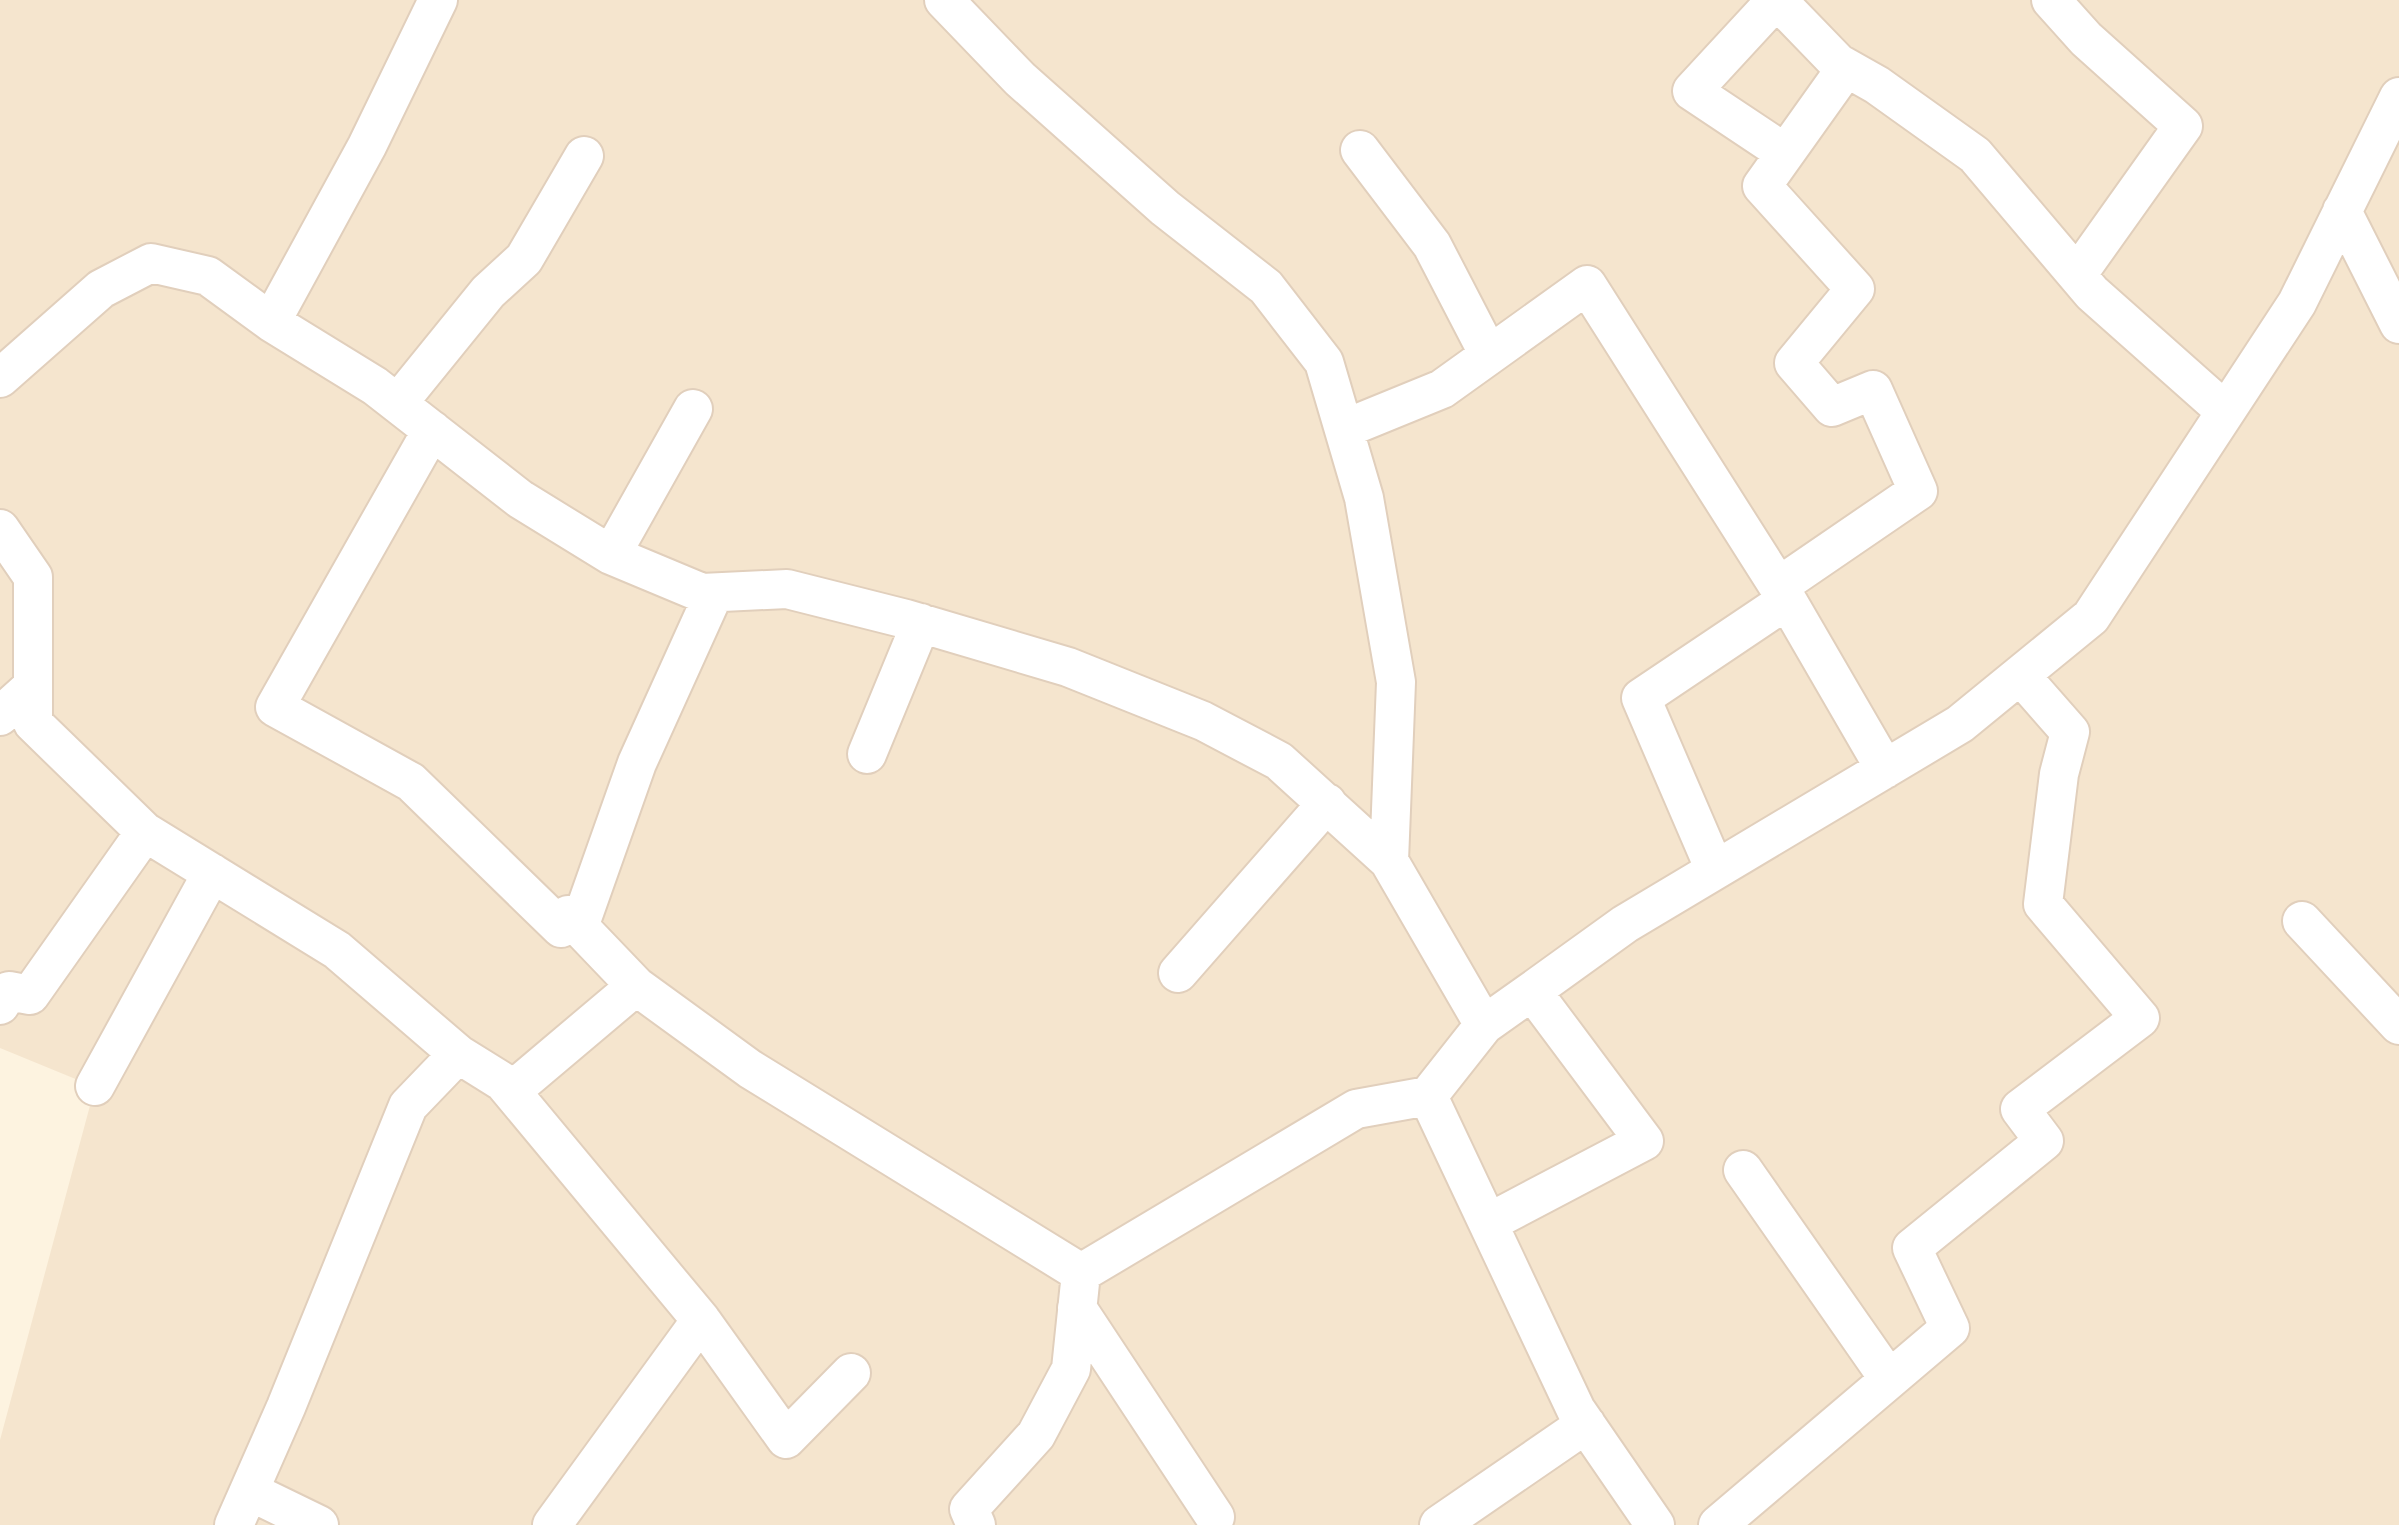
<svg xmlns="http://www.w3.org/2000/svg" width="2399" height="1525" font-family="'Work Sans',sans-serif">
<style>
.residential{fill:#f5e5ce}
.lines{fill:none;stroke-linecap:round;stroke-linejoin:round}
.minor-casing{stroke:#e1cfbc;stroke-width:42}
.minor{stroke:#fff;stroke-width:38}
</style>
<rect width="100%" height="100%" fill="#fdf3e0"/>
<path class="residential" d="M0,0H2399V1525H0V1440L95,1087L0,1048Z"/>
<g class="lines">
<g class="minor-casing">
<path id="minor" d="M438,0L367,146L271,322L375,386L520,499L611,555L702,593L787,589L906,619L1068,667L1203,721L1279,761L1389,861
M944,0L1020,79L1165,208L1266,287L1324,362L1364,498L1396,682L1389,861L1484,1025
M1776,0L1692,91L1785,153
M1777,0L1838,63L1877,85L1975,155L2092,293L2225,411
M2051,0L2086,39L2183,126L2077,275
M1360,150L1432,245L1489,355
M2342,211L2399,324
M0,378L101,289L151,263L208,276L271,322
M398,403L488,292L524,259L584,156
M1344,429L1442,389L1587,285L1787,600L1885,769
M432,430L275,707L411,782L561,928L568,915L636,986
M0,529L33,577V723L145,832L337,950L458,1054L408,1106L286,1407L234,1525
M611,555L693,409
M1779,586L1918,491L1873,390L1832,407L1794,363L1855,289L1762,186L1846,68
M0,716L33,686
M867,754L921,623
M1715,870L1641,698L1787,600
M2302,921L2399,1025
M579,927L637,763L714,593
M1178,973L1327,803
M0,1005L9,991L30,995L145,832
M458,1054L514,1089L636,986L750,1069L1081,1273L1356,1109L1428,1096L1576,1410L1655,1525
M504,1083L701,1320L552,1525
M95,1086L212,873
M1428,1096L1484,1025L1532,991L1625,924L1960,724L2091,617L2297,303L2399,97
M1743,1170L1889,1379
M1488,1223L1644,1141L1532,991
M1077,1308L1215,1517
M701,1320L786,1439L851,1373
M249,1491L319,1525
M976,1525L969,1509L1036,1435L1071,1369L1081,1273
M1439,1525L1586,1424
M1718,1525L1950,1328L1912,1248L2044,1141L2020,1109L2140,1018L2043,904L2059,774L2070,732L2020,675"/>
</g>
<use href="#minor" class="minor"/>
</g>
</svg>
